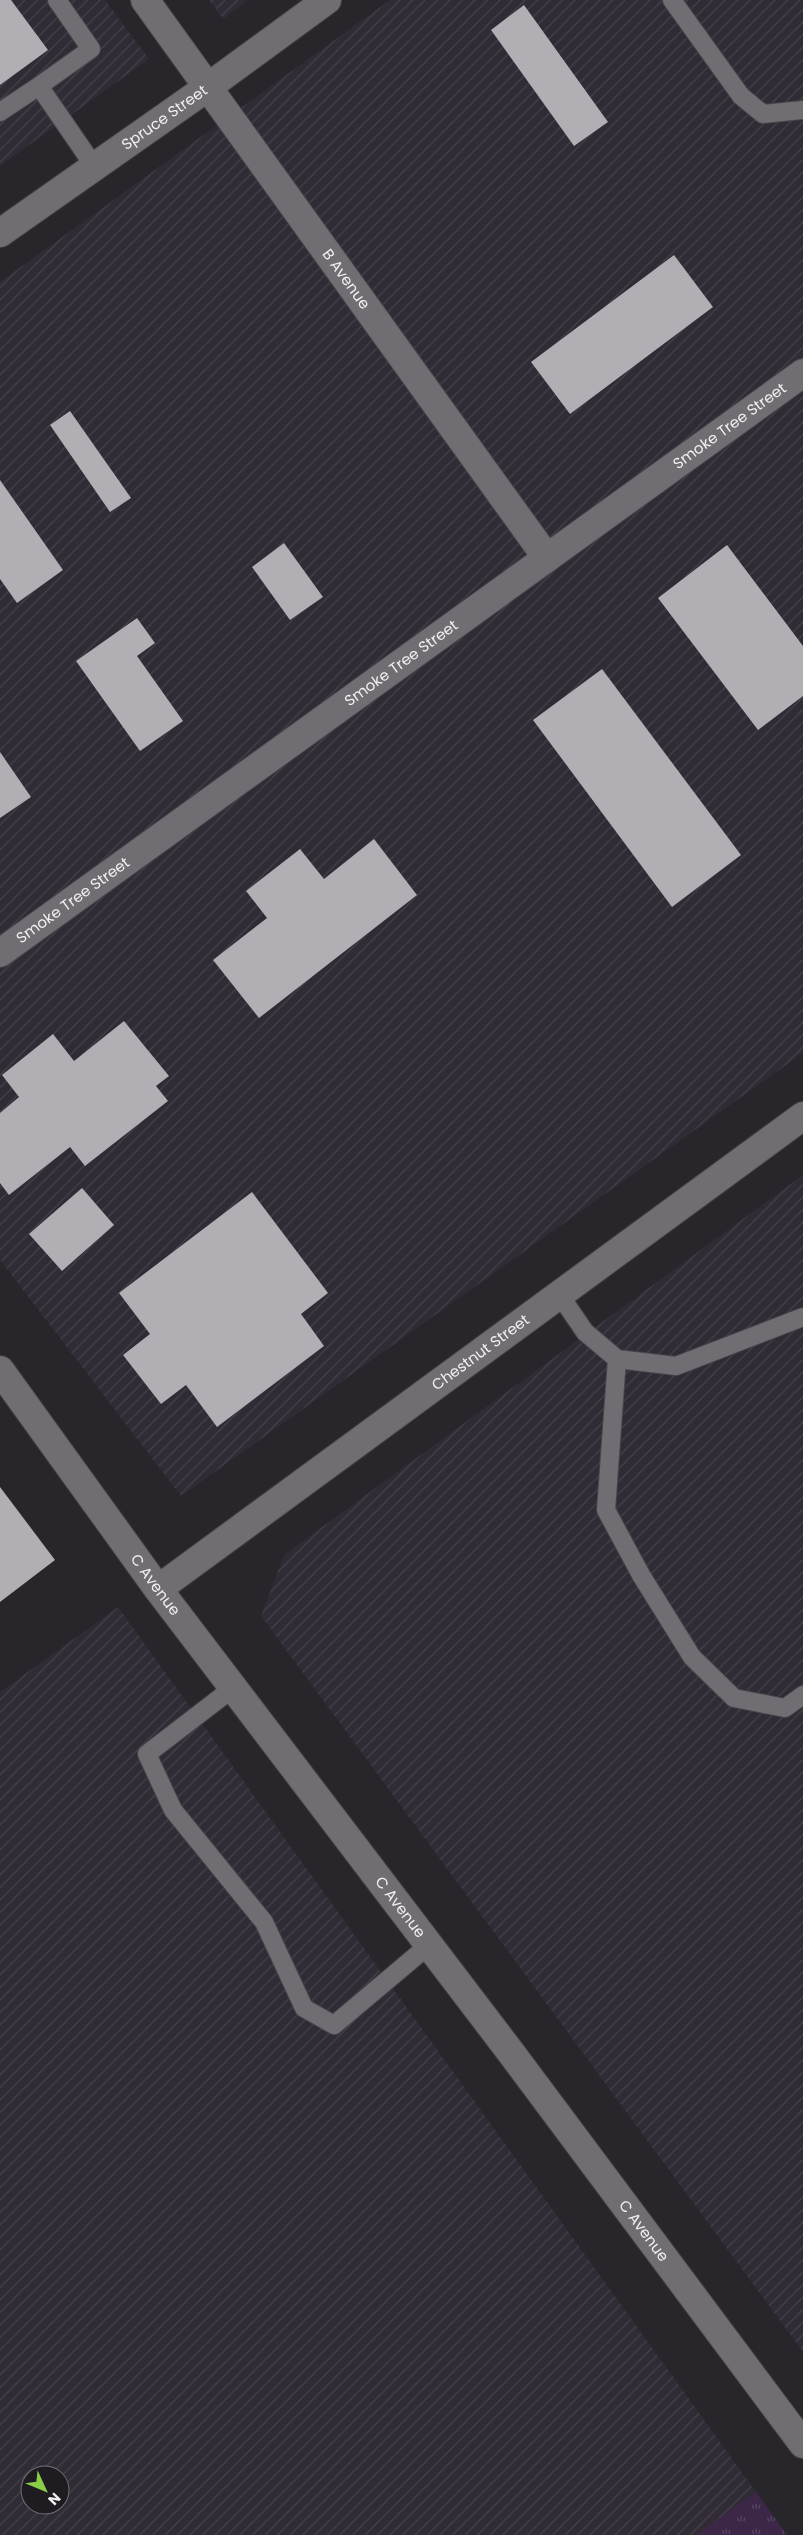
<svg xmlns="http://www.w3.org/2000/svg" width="803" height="2535" font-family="Poppins,sans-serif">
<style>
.industrial{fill:url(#industrial-furrows);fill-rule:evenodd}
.grass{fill:url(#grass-tufts)}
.building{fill:#b1aeb4}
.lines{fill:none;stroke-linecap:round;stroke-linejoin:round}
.service-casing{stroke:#474549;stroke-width:20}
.minor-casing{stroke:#474549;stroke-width:30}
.service{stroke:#716e73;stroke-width:18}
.minor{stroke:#716e73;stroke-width:28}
.labels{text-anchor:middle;stroke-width:5;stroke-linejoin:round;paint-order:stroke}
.street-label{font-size:15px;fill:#f1f0f2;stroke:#1f1c21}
</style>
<defs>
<pattern id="industrial-furrows" width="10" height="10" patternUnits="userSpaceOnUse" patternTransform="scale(1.25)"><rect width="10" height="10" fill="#312b35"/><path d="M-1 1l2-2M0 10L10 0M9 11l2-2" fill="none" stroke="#454049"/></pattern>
<pattern id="grass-tufts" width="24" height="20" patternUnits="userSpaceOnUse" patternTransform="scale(1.25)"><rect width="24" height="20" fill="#3c2748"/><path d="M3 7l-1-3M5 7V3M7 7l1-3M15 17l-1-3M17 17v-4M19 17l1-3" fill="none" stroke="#594763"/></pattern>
</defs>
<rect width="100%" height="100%" fill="#28262a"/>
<path class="industrial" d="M0,0H105L149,59L0,166Z
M209,0H248L223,19Z
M390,0H803V1053L181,1496L0,1260V282Z
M803,1175V2352L261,1616L284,1555Z
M118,1607L756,2492L697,2535H0V1692ZM30,2475H60V2505H30Z"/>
<path class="grass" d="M756,2492L787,2535H697Z"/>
<path class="building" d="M0,0H11L48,50L0,85Z
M524,5L608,122L574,146L491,30Z
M674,255L713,307L570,414L531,362Z
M70,411L131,498L110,512L50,425Z
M0,480L63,570L17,603L0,579Z
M284,543L323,597L290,620L252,567Z
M727,545L803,646V696L758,730L658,598Z
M137,618L155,643L137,656L183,721L140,751L76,661Z
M602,669L741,855L672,907L533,720Z
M0,752L31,797L0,818Z
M374,839L417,895L259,1018L213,960L267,918L246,891L300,849L324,879Z
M124,1021L169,1076L156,1086L168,1101L85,1166L70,1147L9,1195L0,1183V1113L19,1097L2,1075L53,1034L74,1061Z
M82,1188L114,1225L62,1271L29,1234Z
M252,1192L328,1293L301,1314L324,1346L217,1427L186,1385L161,1404L123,1355L150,1334L119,1293Z
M0,1487L55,1560L0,1602Z"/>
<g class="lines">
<g class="service-casing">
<path id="service" d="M57,0L91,49L39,86L94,166
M672,0L741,96L763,114L803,110
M0,112L39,86
M559,1294L585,1332L617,1359L676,1366L803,1317
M617,1359L606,1510L641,1575L692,1657L734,1698L785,1708L803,1695
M233,1688L147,1754L173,1810L264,1922L304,2008L334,2025L429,1945"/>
</g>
<g class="minor-casing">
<g id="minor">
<path id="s1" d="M145,0L547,558"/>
<path id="s2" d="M0,233L208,87L327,0"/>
<path id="s3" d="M0,953L803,373"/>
<path id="s4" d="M0,1370L158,1589L512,2054L803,2444"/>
<path id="s5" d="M158,1589L803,1116"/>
</g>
</g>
<use href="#service" class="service"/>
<use href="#minor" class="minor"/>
</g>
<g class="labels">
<g class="street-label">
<text dy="5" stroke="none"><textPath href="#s2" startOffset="201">Spruce Street</textPath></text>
<text dy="5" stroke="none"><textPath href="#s1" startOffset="344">B Avenue</textPath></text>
<text dy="5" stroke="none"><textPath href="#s3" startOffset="900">Smoke Tree Street</textPath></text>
<text dy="5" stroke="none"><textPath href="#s3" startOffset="495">Smoke Tree Street</textPath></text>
<text dy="5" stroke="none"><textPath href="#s3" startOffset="90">Smoke Tree Street</textPath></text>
<text dy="5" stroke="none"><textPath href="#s5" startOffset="400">Chestnut Street</textPath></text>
<text dy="5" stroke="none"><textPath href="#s4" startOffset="265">C Avenue</textPath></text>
<text dy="5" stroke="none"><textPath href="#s4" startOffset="670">C Avenue</textPath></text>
<text dy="5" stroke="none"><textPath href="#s4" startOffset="1075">C Avenue</textPath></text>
</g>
</g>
<g transform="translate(45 2490) rotate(134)"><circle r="24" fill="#1f1c21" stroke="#737175"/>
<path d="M0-4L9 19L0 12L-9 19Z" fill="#8ace47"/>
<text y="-8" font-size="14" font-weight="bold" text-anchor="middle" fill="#f1f0f2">N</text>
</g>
</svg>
